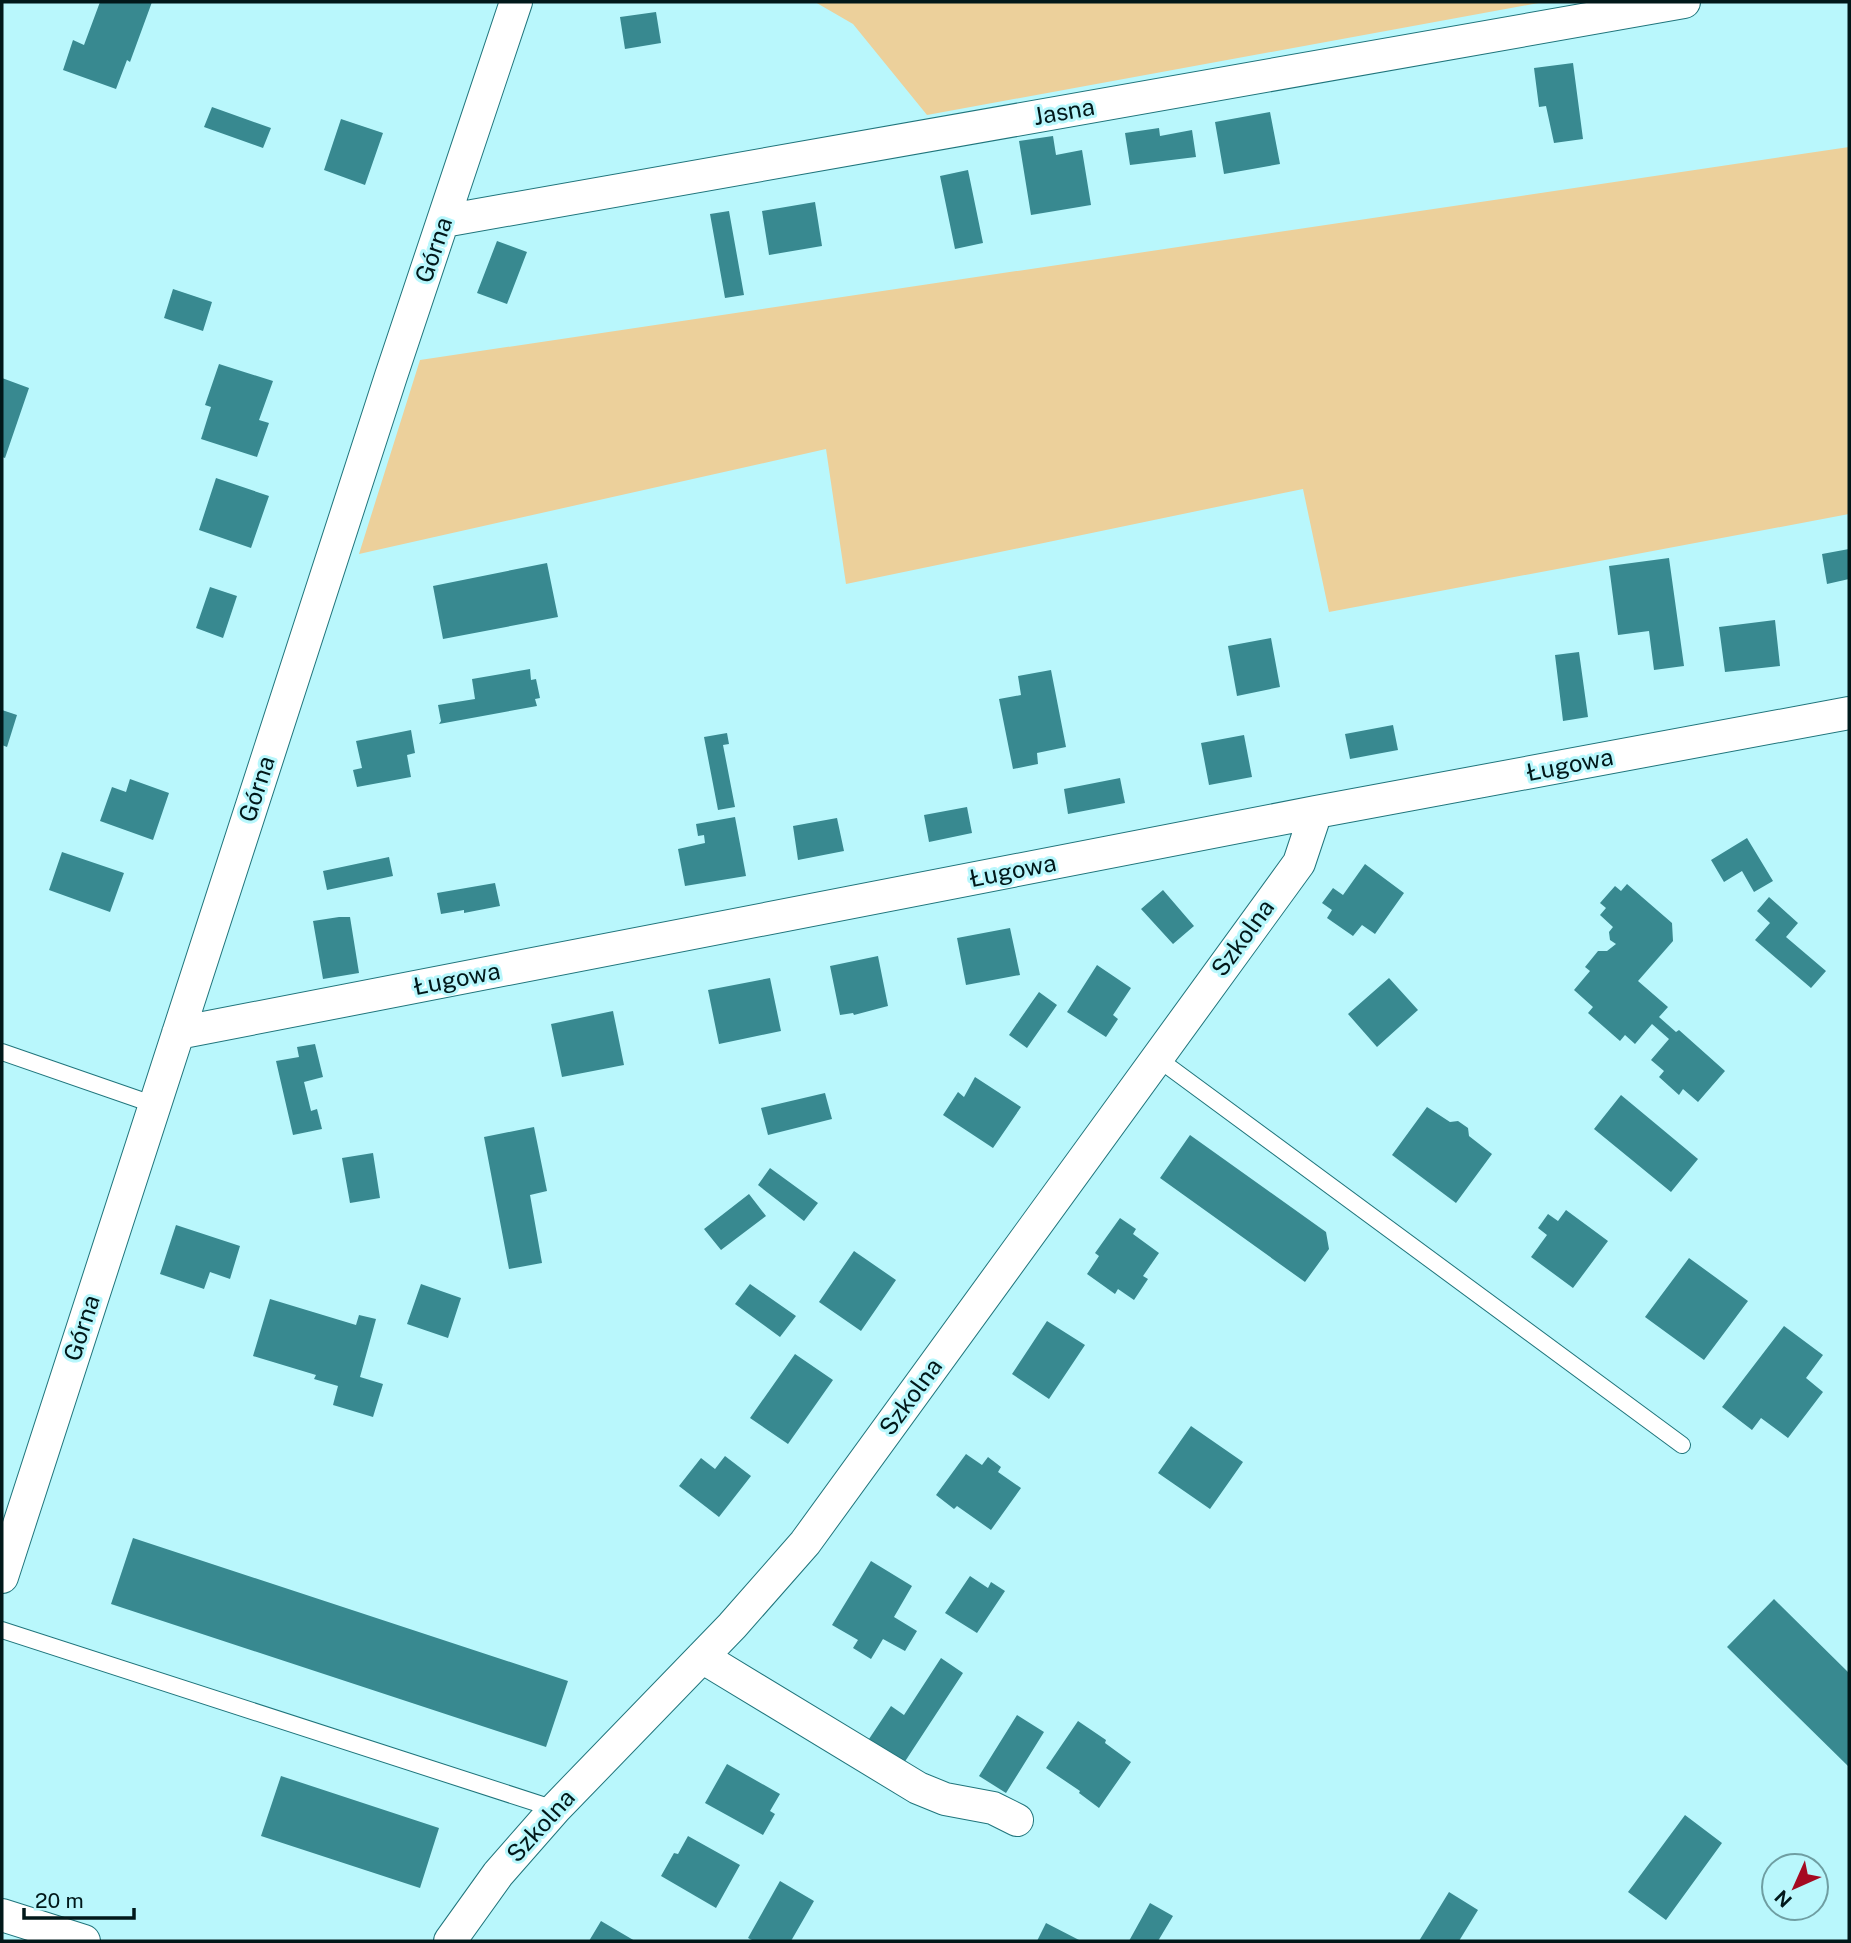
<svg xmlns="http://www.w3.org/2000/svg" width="1851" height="1943" font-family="'Public Sans',sans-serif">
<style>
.green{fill:#ecd09b}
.building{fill:#388990}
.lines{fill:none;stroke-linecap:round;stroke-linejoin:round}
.service-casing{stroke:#20757c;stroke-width:18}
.minor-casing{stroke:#20757c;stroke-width:34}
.service{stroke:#fff;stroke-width:16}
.minor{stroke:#fff;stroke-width:32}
.labels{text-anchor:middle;stroke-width:6;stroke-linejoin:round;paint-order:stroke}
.street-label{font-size:24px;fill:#01181a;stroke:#b9f7fc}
</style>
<rect width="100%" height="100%" fill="#b9f7fc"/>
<path class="green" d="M815,2H1544L927,115L853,24Z
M1849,147V514L1329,612L1303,489L846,584L826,449L359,554L420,360Z"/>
<path class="building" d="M100,2H152L130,62L127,60L116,89L63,70L73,40L84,45Z
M656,12L661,43L625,49L620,17Z
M1573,63L1583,139L1554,143L1546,106L1539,107L1534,68Z
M212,107L271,128L263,148L204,127Z
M1270,112L1280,164L1224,174L1215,122Z
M341,119L383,133L365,185L324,170Z
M1159,128L1160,136L1192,130L1196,157L1130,165L1125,133Z
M1053,136L1056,155L1082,150L1091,205L1031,215L1019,141Z
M968,170L983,243L955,249L940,176Z
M815,202L822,246L769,255L762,211Z
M729,211L744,295L725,298L710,214Z
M497,241L527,252L507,304L477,293Z
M173,289L212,302L203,331L164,318Z
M219,364L273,381L259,420L269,423L257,457L201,439L211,407L205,405Z
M2,378L29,388L5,458L2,457Z
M216,478L269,496L251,548L199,530Z
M1849,549V579L1827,584L1822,554Z
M1669,558L1684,666L1654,670L1649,631L1618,635L1609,566Z
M547,563L558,617L443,639L433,586Z
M210,587L237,596L223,638L196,628Z
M1775,620L1780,666L1725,672L1719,627Z
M1271,638L1280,687L1237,696L1228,646Z
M1579,652L1588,717L1563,721L1555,655Z
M530,669L531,680L536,679L540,698L535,699L537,706L439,724L441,721L438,705L475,699L472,679Z
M1051,670L1066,747L1037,753L1038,764L1013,769L999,699L1021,695L1018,676Z
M2,710L17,715L7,747L2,745Z
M1393,725L1398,750L1350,759L1345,734Z
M411,730L415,753L407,755L411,777L357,787L353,770L362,768L356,741Z
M727,733L729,744L723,745L735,807L718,810L704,737Z
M1244,735L1252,777L1209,785L1201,743Z
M1120,778L1125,803L1068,814L1064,789Z
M130,779L169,793L153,840L100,821L112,787L126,792Z
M967,807L972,833L929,842L924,815Z
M735,817L746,876L685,886L678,849L705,843L704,835L698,836L696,824Z
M837,818L844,851L798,860L793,826Z
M1747,838L1773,881L1754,892L1742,871L1724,882L1711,860Z
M62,852L124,873L110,912L49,890Z
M389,857L393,876L327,890L323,871Z
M1365,864L1404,893L1375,934L1362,925L1353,936L1327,918L1332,910L1322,903L1333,888L1343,895Z
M495,883L500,906L464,913V910L441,914L437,893Z
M1627,884L1672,923L1673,941L1638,981L1668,1007L1659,1017L1676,1032L1679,1030L1725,1071L1698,1102L1683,1089L1679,1095L1659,1077L1664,1071L1651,1060L1669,1039L1652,1024L1635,1044L1625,1035L1620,1041L1588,1013L1593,1007L1574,990L1590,971L1585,967L1598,951H1607L1616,944L1610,940L1609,932L1613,927L1600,915L1606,908L1600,903L1615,886L1621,891Z
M1163,890L1194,926L1173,944L1141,909Z
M1769,897L1798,923L1786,937L1826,971L1811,988L1755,940L1770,923L1757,911Z
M339,917H350L359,973L323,979L313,921Z
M1010,928L1020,975L966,985L957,938Z
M878,956L888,1006L854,1015L853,1013L840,1015L830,966Z
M1097,965L1131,988L1113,1015L1118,1019L1106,1037L1067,1012Z
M770,978L781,1031L719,1044L708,990Z
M1389,978L1418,1010L1377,1047L1348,1014Z
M1039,992L1057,1005L1027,1048L1009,1035Z
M613,1011L624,1065L562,1077L551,1024Z
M315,1044L323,1077L304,1082L311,1111L317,1109L322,1129L293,1135L276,1061L299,1057L297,1047Z
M975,1077L1021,1107L993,1148L943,1115L958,1092L964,1097Z
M825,1093L832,1119L768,1135L761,1108Z
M1621,1095L1698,1159L1671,1192L1594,1129Z
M1427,1107L1450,1122L1458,1121L1468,1128L1469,1136L1492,1154L1456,1203L1392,1155Z
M534,1127L547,1191L530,1195L542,1263L509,1269L484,1137Z
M1190,1135L1326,1232L1329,1249L1305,1282L1160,1178Z
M373,1153L380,1198L350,1203L342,1158Z
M770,1168L818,1203L804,1221L758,1185Z
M749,1194L766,1216L721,1250L704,1229Z
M1566,1210L1608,1241L1573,1288L1531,1257L1547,1235L1538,1228L1548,1214L1558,1221Z
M1120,1218L1136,1229L1133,1234L1159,1253L1143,1276L1148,1279L1134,1300L1118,1289L1115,1294L1087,1274L1099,1256L1095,1253Z
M176,1225L240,1246L230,1279L210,1272L204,1289L160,1274Z
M854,1251L896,1280L861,1331L819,1302Z
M1689,1258L1748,1301L1704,1360L1645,1317Z
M421,1284L461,1298L448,1338L407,1324Z
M750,1284L796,1316L780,1337L735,1304Z
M270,1299L356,1325L359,1315L376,1319L360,1377L383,1384L373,1417L333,1405L338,1386L314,1379L316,1375L253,1356Z
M1047,1321L1085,1345L1049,1399L1012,1374Z
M1784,1326L1823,1355L1806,1378L1823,1392L1788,1438L1761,1418L1752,1430L1722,1407Z
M795,1354L833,1380L788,1444L750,1418Z
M1191,1426L1243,1462L1210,1509L1158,1473Z
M966,1454L982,1465L988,1457L1001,1467L998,1472L1021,1488L991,1530L957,1506L954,1509L936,1495Z
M725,1456L751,1476L719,1517L679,1486L701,1458L715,1469Z
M133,1538L568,1681L546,1747L111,1604Z
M871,1561L912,1586L894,1617L917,1631L905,1651L883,1639L871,1659L853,1648L858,1640L832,1625Z
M970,1576L988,1588L991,1582L1005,1591L977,1633L945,1613Z
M1774,1599L1849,1673V1767L1727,1647Z
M941,1658L963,1673L904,1763L869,1739L891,1706L904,1715Z
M1017,1715L1044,1732L1006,1793L979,1776Z
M1078,1721L1106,1740L1105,1743L1131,1762L1099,1808L1079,1793L1080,1791L1046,1768Z
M727,1764L780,1794L770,1811L775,1814L763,1835L705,1803Z
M281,1776L439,1828L420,1888L261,1836Z
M1685,1815L1722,1843L1666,1920L1628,1892Z
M688,1836L740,1865L716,1908L661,1876L674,1853L678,1854Z
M780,1881L814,1901L791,1941H754L748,1938Z
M1449,1892L1478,1910L1459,1941H1419Z
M1150,1903L1173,1916L1158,1941H1129Z
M601,1921L635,1941H589Z
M1046,1923L1081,1941H1037Z"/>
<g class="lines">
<g class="service-casing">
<path id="service" d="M2,1052L155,1105
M1157,1058L1682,1445
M2,1630L555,1809"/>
</g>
<g class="minor-casing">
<path id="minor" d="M444,221L1684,2
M178,1033L1316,812L1849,713
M2,1577L391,376L516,2
M702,1657L918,1788L945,1799L993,1808L1017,1820
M2,1915L84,1941
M450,1941L498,1874L555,1809L732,1626L805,1543L1299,863L1316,812"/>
</g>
<use href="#service" class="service"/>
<use href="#minor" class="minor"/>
</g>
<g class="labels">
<g class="street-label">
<text transform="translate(1064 112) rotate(-10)" y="8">Jasna</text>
<text transform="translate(434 250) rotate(-71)" y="8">Górna</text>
<text transform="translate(1570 765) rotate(-11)" y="8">Ługowa</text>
<text transform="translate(257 789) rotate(-72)" y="8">Górna</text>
<text transform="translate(1013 871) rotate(-11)" y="8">Ługowa</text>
<text transform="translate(1243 938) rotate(-54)" y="8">Szkolna</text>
<text transform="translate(457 979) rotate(-11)" y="8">Ługowa</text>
<text transform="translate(82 1328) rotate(-72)" y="8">Górna</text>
<text transform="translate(911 1397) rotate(-54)" y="8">Szkolna</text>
<text transform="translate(541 1826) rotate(-48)" y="8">Szkolna</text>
</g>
</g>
<rect width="1851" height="1943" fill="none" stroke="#01181a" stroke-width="7"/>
<g transform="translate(1795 1887) rotate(225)"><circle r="33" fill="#b9f7fc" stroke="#6f9ea2" stroke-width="2"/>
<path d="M0-5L12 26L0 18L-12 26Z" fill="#a50a21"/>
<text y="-10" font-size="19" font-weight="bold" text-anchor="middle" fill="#01181a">N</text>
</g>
<path d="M24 1908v10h110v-10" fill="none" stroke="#01181a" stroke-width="3.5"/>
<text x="35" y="1908" font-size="21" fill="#01181a" stroke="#b9f7fc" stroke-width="5" paint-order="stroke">20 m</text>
</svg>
